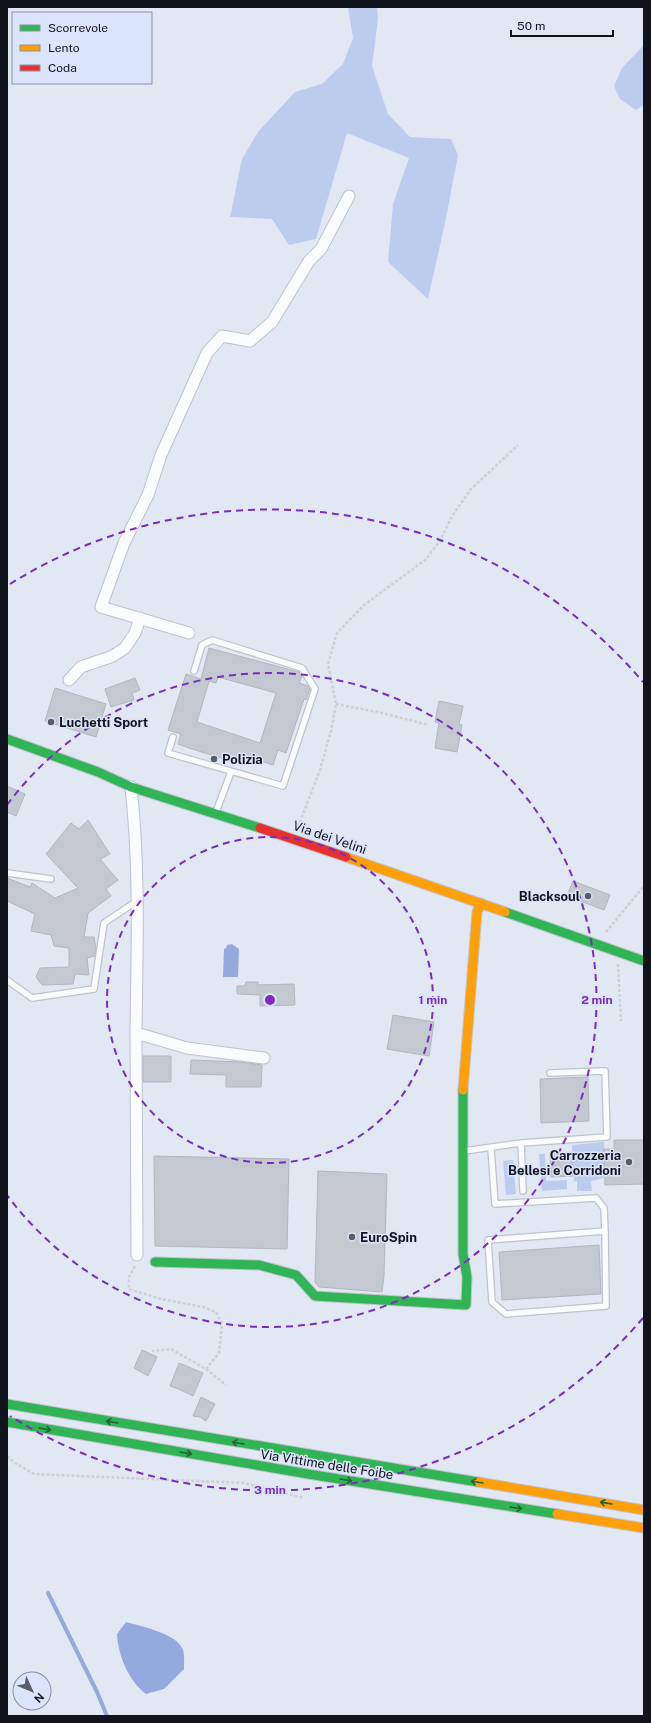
<svg xmlns="http://www.w3.org/2000/svg" width="651" height="1723" font-family="'Public Sans',sans-serif">
<style>
.green{fill:#bcccee}
.water{fill:#94a9dd}
.lines{fill:none;stroke-linecap:round;stroke-linejoin:round}
.stream{stroke:#94a9dd;stroke-width:4}
.building{fill:#c3c8d1;stroke:#b2b6bf;fill-rule:evenodd}
.lane-casing{stroke:#bfc3cd;stroke-width:8}
.street-casing{stroke:#bfc3cd;stroke-width:13}
.fast-casing{stroke:#bfc3cd;stroke-width:11}
.slow-casing{stroke:#bfc3cd;stroke-width:11}
.jam-casing{stroke:#bfc3cd;stroke-width:11}
.path{stroke:#cfd0d4;stroke-width:2.5;stroke-dasharray:3 2;stroke-linecap:butt}
.lane{stroke:#fafbfd;stroke-width:5.5}
.street{stroke:#fafbfd;stroke-width:11}
.fast{stroke:#30b455;stroke-width:9}
.slow{stroke:#ff9f0a;stroke-width:9}
.jam{stroke:#e5322d;stroke-width:9}
.oneway{stroke:#206438}
.ring{fill:none;stroke:#7b2cbf;stroke-width:2;stroke-dasharray:7 5}
.poi-dot{fill:#595d67;stroke:#dae4fa;stroke-width:1.5}
.labels{text-anchor:middle;stroke-width:3;stroke-linejoin:round;paint-order:stroke}
.poi-label{font-size:13px;font-weight:bold;fill:#10131b;stroke:#dae4fa;text-anchor:start}
.street-label{font-size:13px;fill:#10131b;stroke:#dae4fa}
.centre{fill:#7b2cbf;stroke:#dae4fa;stroke-width:2}
.ring-label{font-size:12px;text-anchor:middle;font-weight:bold;fill:#7b2cbf;stroke:#dae4fa;stroke-width:3;stroke-linejoin:round;paint-order:stroke}
</style>
<rect width="100%" height="100%" fill="#e1e7f3"/>
<path class="green" d="M348,7H377L378,19L372,66L388,114L410,137L451,139L458,155L445,223L428,299L388,262L393,204L409,158L347,133L316,239L289,245L272,219L230,217L242,159L258,132L295,92L322,84L343,64L353,38Z
M644,45V105L636,110L620,99L614,86L622,68Z
M604,1142L605,1172L603,1178L591,1181L592,1191H577V1181L574,1182L572,1145Z
M539,1154H545L546,1181L567,1180V1189L542,1191Z
M513,1160L516,1194L506,1195L503,1161Z"/>
<path class="water" d="M232,944L239,949L238,977H223L224,949L226,948L227,945Z
M126,1622C140,1626 175,1633 182,1648C185,1653 184,1663 184,1669L164,1689L146,1694C129,1681 118,1656 117,1634Z"/>
<g class="lines">
<path class="stream" d="M48,1593L97,1692L107,1716"/>
</g>
<path class="building" d="M209,648L299,672L302,676L299,683L308,686L310,689L306,700L304,699L286,753L278,750L273,765L246,756L243,765L189,748L178,744L181,734L168,730L186,674L201,679ZM218,677L276,693L260,743L197,722L209,681L216,683Z
M135,678L140,690L132,693L134,700L111,707L105,689Z
M55,688L106,704L96,737L45,721Z
M439,701L463,706L459,724L462,725L457,752L435,748L439,723L435,722Z
M7,786L25,794L16,816L7,812Z
M88,820L110,854L100,859L118,880L106,889L111,896L88,913L84,937H94L96,950L95,956L87,958L89,975L75,974L73,984L42,985L36,977L40,968L69,967V948L54,946L51,935L31,931L35,914L7,901V878L30,887L32,883L55,898L78,888L46,854L71,823L79,829Z
M573,881L610,895L604,910L567,896Z
M246,982H258V985L294,984L295,1005L260,1006V995L237,994V986H245Z
M393,1015L434,1022L429,1056L387,1049Z
M143,1056H171V1082H143Z
M191,1060L241,1062L262,1065L261,1087H226V1075L190,1074Z
M588,1077L589,1121L541,1123L540,1079Z
M614,1140H644V1184L605,1185L604,1149H614Z
M572,1153L573,1176L551,1177L550,1154Z
M154,1156L289,1159L287,1249L155,1246Z
M318,1171L387,1174L384,1276L382,1292L319,1287L315,1282Z
M599,1245L601,1294L502,1300L499,1252Z
M142,1350L157,1357L148,1376L134,1368Z
M179,1363L203,1373L193,1396L181,1390L170,1386Z
M201,1397L215,1404L206,1421L200,1417L193,1416Z"/>
<g class="lines">
<g class="lane-casing">
<path id="lane" d="M173,737L168,753L283,786L315,689L302,668L212,640L202,645L194,671
M216,812L231,772
M7,873L51,879
M7,980L32,998L94,989L104,923L137,901
M521,1143L523,1191
M491,1149L495,1204L596,1198L604,1208L605,1231L488,1240L492,1302L506,1314L606,1306L605,1231
M464,1151L521,1143L607,1137L605,1071L550,1073"/>
</g>
<g class="street-casing">
<path id="street" d="M189,633L101,607L124,543L148,495L161,455L207,353L222,336L250,341L272,322L309,261L321,249L349,196
M69,680L81,667L113,656L125,648L135,633L140,618
M131,787C140,868 137,951 136,1033L187,1048L264,1058
M136,1033L137,1255"/>
</g>
<g class="fast-casing">
<path id="fast" d="M7,739L98,772L131,787L260,828
M505,912L644,961
M155,1262L259,1265L296,1275L315,1296L466,1305L467,1277L463,1254V1090
M7,1404L478,1482
M7,1422L308,1474L557,1514"/>
</g>
<g class="slow-casing">
<path id="slow" d="M346,857L505,912
M463,1090L477,912L481,903
M478,1482L644,1510
M557,1514L644,1528"/>
</g>
<g class="jam-casing">
<path id="jam" d="M260,828L346,857"/>
</g>
<path class="path" d="M336,704L382,713L429,725
M298,827L320,770L331,731L336,704L328,664L337,633L364,605L425,560L440,541L452,516L471,489L518,445
M606,932L644,886
M618,964L621,1021
M135,1266L129,1277V1289L161,1299L203,1307L216,1312L222,1324L219,1353L206,1369L171,1349L152,1351
M206,1369L226,1385
M7,1456L15,1463L34,1474L244,1483L304,1498"/>
<use href="#lane" class="lane"/>
<use href="#street" class="street"/>
<use href="#fast" class="fast"/>
<use href="#slow" class="slow"/>
<use href="#jam" class="jam"/>
</g>
<defs><path id="oneway-shaft" d="M-6 0H5M1.5-3L5.5 0L1.5 3" fill="none" stroke-width="1.6" stroke-linecap="round" stroke-linejoin="round"/></defs>
<g class="oneway">
<use href="#oneway-shaft" transform="translate(112 1422) rotate(-170)"/>
<use href="#oneway-shaft" transform="translate(45 1429) rotate(10)"/>
<use href="#oneway-shaft" transform="translate(238 1443) rotate(-171)"/>
<use href="#oneway-shaft" transform="translate(186 1453) rotate(10)"/>
<use href="#oneway-shaft" transform="translate(346 1480) rotate(9)"/>
<use href="#oneway-shaft" transform="translate(477 1482) rotate(-171)"/>
<use href="#oneway-shaft" transform="translate(606 1503) rotate(-170)"/>
<use href="#oneway-shaft" transform="translate(516 1508) rotate(9)"/>
</g>
<g class="ring">
<circle cx="270" cy="1000" r="163"/>
<path d="M7 805A327 327 0 1 1 7 1195"/>
<path d="M643 1318A490 490 0 0 1 10 1416M10 584A490 490 0 0 1 643 682"/>
</g>
<g class="poi-dot">
<circle cx="51" cy="722" r="4"/>
<circle cx="214" cy="759" r="4"/>
<circle cx="588" cy="896" r="4"/>
<circle cx="629" cy="1162" r="4"/>
<circle cx="352" cy="1237" r="4"/>
</g>
<g class="labels">
<g class="poi-label">
<text x="59" y="727">Luchetti Sport</text>
<text x="222" y="764">Polizia</text>
<text x="580" y="901" text-anchor="end">Blacksoul</text>
<text x="621" y="1160" text-anchor="end">Carrozzeria<tspan x="621" dy="15">Bellesi e Corridoni</tspan></text>
<text x="360" y="1242">EuroSpin</text>
</g>
<g class="street-label">
<text transform="translate(330 837) rotate(19)" y="5">Via dei Velini</text>
<text transform="translate(327 1464) rotate(9)" y="5">Via Vittime delle Foibe</text>
</g>
</g>
<circle cx="270" cy="1000" r="6" class="centre"/>
<g class="ring-label">
<text x="433" y="1004">1 min</text>
<text x="597" y="1004">2 min</text>
<text x="270" y="1494">3 min</text>
</g>
<rect width="651" height="1723" fill="none" stroke="#10131b" stroke-width="16"/>
<rect x="12" y="12" width="140" height="72" fill="#dae4fa" stroke="#8990a1"/>
<rect x="20" y="25" width="20" height="6" fill="#30b455" stroke="#8990a1"/>
<text x="48" y="32" font-size="12" fill="#10131b">Scorrevole</text>
<rect x="20" y="45" width="20" height="6" fill="#ff9f0a" stroke="#8990a1"/>
<text x="48" y="52" font-size="12" fill="#10131b">Lento</text>
<rect x="20" y="65" width="20" height="6" fill="#e5322d" stroke="#8990a1"/>
<text x="48" y="72" font-size="12" fill="#10131b">Coda</text>
<g transform="translate(32 1691) rotate(134)"><circle r="19" fill="#dae4fa" stroke="#8990a1"/>
<path d="M0-3L7 15L0 10L-7 15Z" fill="#595d67"/>
<text y="-6" font-size="11" font-weight="bold" text-anchor="middle" fill="#10131b">N</text>
</g>
<path d="M511 30v6h102v-6" fill="none" stroke="#10131b" stroke-width="2"/>
<text x="517" y="30" font-size="12" fill="#10131b" stroke="#dae4fa" stroke-width="3" paint-order="stroke">50 m</text>
</svg>
